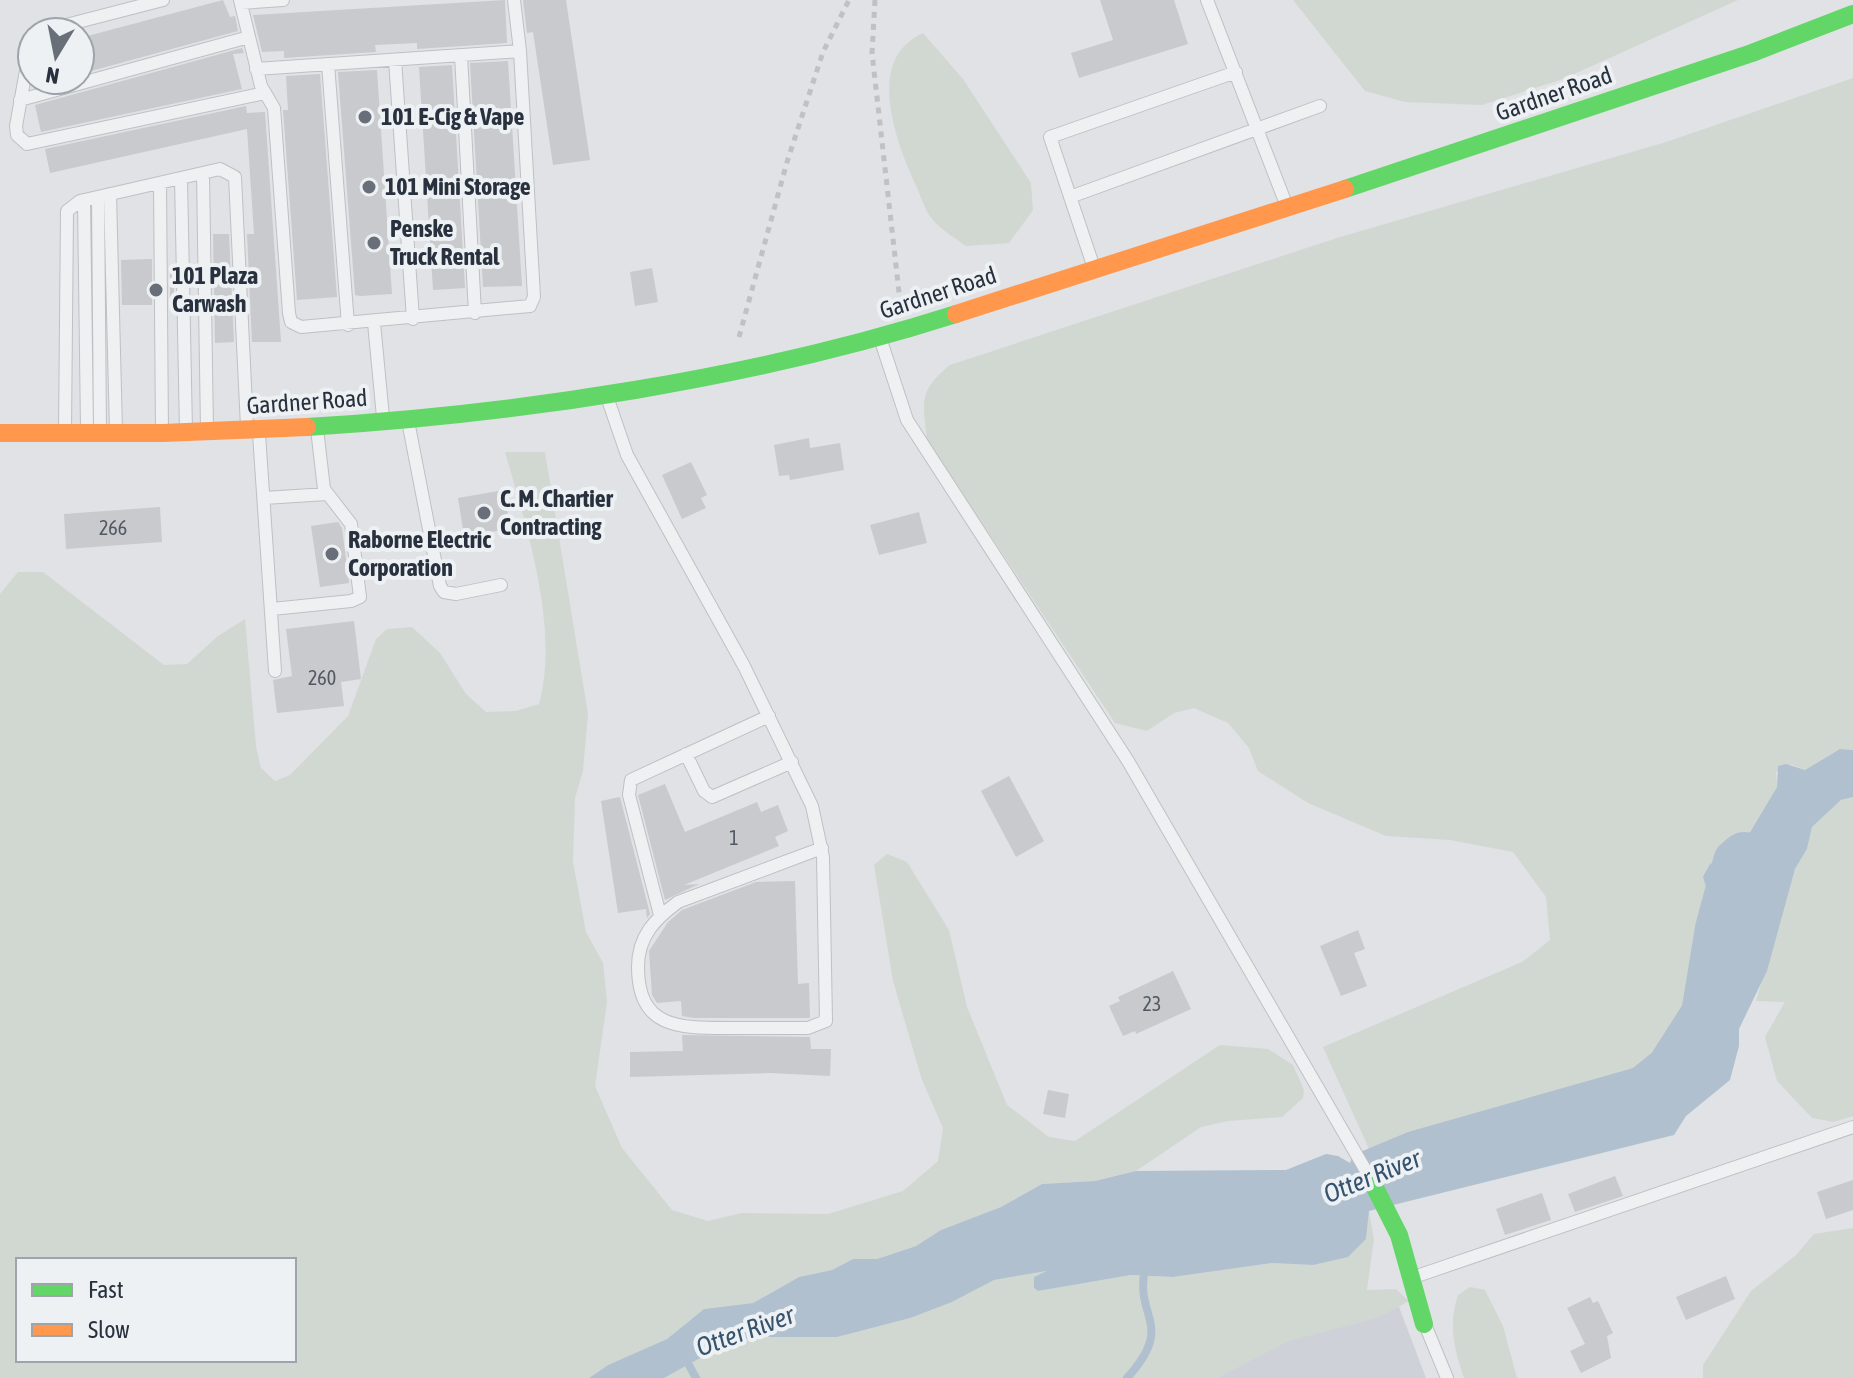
<svg xmlns="http://www.w3.org/2000/svg" width="1853" height="1378" font-family="'Asap Condensed',sans-serif">
<style>
.built{fill:#ced2d8}
.green{fill:#d1d8d1;fill-rule:evenodd}
.water{fill:#b0c0cf}
.lines{fill:none;stroke-linecap:round;stroke-linejoin:round}
.stream{stroke:#b0c0cf;stroke-width:8}
.river{stroke:#b0c0cf;stroke-width:48}
.building{fill:#c8cacd}
.lane-casing{stroke:#bec0c3;stroke-width:14}
.path{stroke:#bec1c5;stroke-width:5;stroke-dasharray:6 6;stroke-linecap:butt}
.lane{stroke:#eff0f1;stroke-width:12}
.fast{stroke:#63d668;stroke-width:18}
.slow{stroke:#ff974d;stroke-width:18}
.poi-dot{fill:#686f78;stroke:#edf1f4;stroke-width:3}
.labels{text-anchor:middle;stroke-width:8;stroke-linejoin:round;paint-order:stroke}
.number-label{font-size:20px;fill:#515862}
.street-label{font-size:24px;fill:#28313d;stroke:#edf1f4}
.poi-label{font-size:24px;font-weight:bold;fill:#28313d;stroke:#edf1f4;text-anchor:start}
.water-label{font-size:26px;font-style:italic;fill:#35526e;stroke:#edf1f4}
</style>
<rect width="100%" height="100%" fill="#e0e2e5"/>
<path class="built" d="M1395,1296L1426,1378H1216L1232,1354Z"/>
<path class="green" d="M1293,0H1738L1563,79L1482,105L1405,102L1365,91Z
M923,33L963,79L1031,183L1033,210L1009,243L966,246C955,238 941,230 932,219C925,211 921,196 916,186C896,141 864,60 923,33Z
M1853,78V750L1840,749L1805,770L1792,765L1776,772L1777,787L1743,844L1733,855L1710,864L1703,875C1706,894 1721,906 1726,925C1735,957 1706,1030 1679,1048L1680,1056L1691,1058L1683,1063H1651C1558,1094 1461,1114 1369,1149L1323,1047L1522,962L1550,940L1546,897L1513,852L1450,840L1386,836L1308,803L1258,771L1249,748L1228,723L1194,708L1174,713L1147,731L1115,723L927,440C923,402 918,391 950,365L1337,238L1666,142Z
M505,452H545L588,714L583,771L575,798L573,862L586,932L603,963L607,1002L595,1086L622,1148L672,1210L708,1221L742,1213L828,1214L903,1191L938,1161L943,1128L922,1080L893,981L874,865L887,854L907,862L949,930L967,1007L1007,1105L1049,1137L1075,1141L1220,1045L1268,1049L1293,1065L1304,1090L1303,1098L1282,1117L1228,1121L1201,1127L1136,1171L1095,1181L1042,1184L1001,1207L941,1230L916,1246L877,1259H853L832,1270L799,1277L753,1303L704,1309L667,1339L608,1365L589,1378H0V594L18,572H43L164,665L187,664L218,636L245,619L256,746L261,768L275,781L290,775L348,716L376,639L387,629L412,627L440,653L466,694L486,712L516,711L539,704C560,628 526,526 505,452ZM18,1260H294V1360H18Z
M1853,797V1116L1834,1122L1812,1118L1777,1081L1765,1037L1785,1002L1756,1001L1795,869L1807,849L1812,827L1841,800Z
M1369,1211L1374,1239L1367,1290L1396,1289L1409,1301L1377,1318L1289,1341L1217,1378H664L720,1346L754,1337H837L952,1302L1093,1227L1137,1218L1157,1219L1163,1234L1111,1253L1076,1257L1034,1277L1038,1291L1131,1275L1173,1277L1272,1263L1313,1265L1366,1239Z
M1853,1228V1378H1703V1365L1751,1291L1796,1255L1814,1234Z
M1470,1287L1485,1290L1503,1326L1517,1378H1464C1454,1348 1448,1325 1458,1295Z"/>
<path class="water" d="M1840,749L1853,750V797L1841,800L1812,827L1807,849L1795,869L1767,971L1739,1029V1046L1730,1080L1686,1116L1674,1135L1369,1211L1366,1239L1348,1257L1313,1265L1272,1263L1173,1277L1131,1275L1038,1291L1034,1288V1277L1076,1257L1111,1253L1162,1234L1157,1219L1137,1218L1093,1228L952,1302L910,1318L837,1337H753L720,1347L664,1378H589L608,1365L667,1339L704,1309L753,1303L799,1277L832,1270L853,1259H877L916,1246L941,1230L1001,1207L1042,1184L1095,1181L1136,1171L1286,1170L1326,1154L1338,1156L1350,1163L1353,1155L1408,1132L1651,1063H1684L1691,1055L1676,1054C1680,1045 1688,1044 1693,1036C1708,1013 1733,959 1727,931C1723,907 1706,895 1703,876L1710,864L1733,855L1743,844L1777,787L1778,766L1786,764L1805,770Z"/>
<g class="lines">
<path class="stream" d="M685,1358L696,1378
M1127,1378C1176,1324 1134,1318 1145,1269"/>
<path class="river" d="M1623,1107L1670,1069L1705,1014L1719,929L1737,862L1744,856
M991,1256L1226,1216"/>
</g>
<path class="building" d="M223,0L230,17L235,16L238,31L80,74V38Z
M505,0L507,43L417,49V43L375,45L376,52L284,58V51L262,52L253,15Z
M523,0H566L590,160L553,165L533,32L527,33Z
M1100,0H1174L1188,44L1079,78L1071,53L1113,40Z
M242,48L244,53L233,54L242,89L41,132L35,105Z
M508,61L522,286L483,287L470,63Z
M452,65L465,288L433,290L419,67Z
M377,70L392,294L360,296L355,295L338,72Z
M320,74L337,297L297,300L283,110H288L286,76Z
M246,106L247,113L265,112L281,342H252L247,234H254L247,129L50,173L45,149Z
M213,234H229L234,342L215,343Z
M152,259V305H122L121,260Z
M652,268L658,302L635,306L630,272Z
M174,273V305H170V274Z
M809,438L810,448L840,443L844,470L790,480L789,475L779,476L774,445Z
M691,462L707,495L701,498L706,508L682,519L662,475Z
M504,490L510,529L464,536L458,498Z
M160,507L162,542L66,549L64,514Z
M919,512L927,543L879,555L870,525Z
M338,522L342,528L349,583L320,587L311,526Z
M354,621L361,679L341,682L344,706L277,713L273,680L292,676L286,629Z
M1009,776L1044,841L1016,857L981,791Z
M665,784L685,832L757,802L761,812L778,805L788,831L775,837L779,846L684,885L699,884L665,900L638,795Z
M620,797L650,914L647,918L646,909L618,913L601,801Z
M795,881L798,984L809,983L810,1018H694L682,1016L681,1001L657,1003L652,995L649,951L668,922L682,910L756,882Z
M1358,930L1365,949L1354,953L1367,986L1341,996L1320,946Z
M1173,971L1191,1009L1136,1034L1135,1031L1123,1036L1109,1006L1120,1001L1118,997Z
M682,1035L810,1037L811,1049H831L830,1076L771,1073L630,1077V1052L683,1051Z
M1048,1090L1069,1094L1065,1118L1043,1114Z
M1615,1176L1623,1196L1575,1212L1568,1194Z
M1853,1180V1210L1826,1219L1817,1192Z
M1542,1193L1551,1220L1505,1235L1496,1209Z
M1726,1276L1735,1299L1686,1320L1676,1297Z
M1590,1297L1593,1303L1598,1301L1613,1333L1607,1336L1611,1358L1581,1373L1570,1351L1585,1344L1567,1308Z"/>
<g class="lines">
<g class="lane-casing">
<path id="lane" d="M240,0L261,86L274,108L289,313L291,322L301,327L530,306L534,297L520,51L514,0
M1207,0L1286,204
M241,3L283,0
M39,32L163,0
M32,37L16,126L17,135L27,144L265,93
M461,55L475,313
M395,60L413,319
M328,64L348,325
M256,69L520,51
M20,100L249,37
M203,173L207,430
M181,178L186,431
M160,183L162,432
M110,194L116,431
M98,197L100,430
M1070,197L1320,106
M84,200L87,429
M1093,265L1050,137L1236,72
M374,323L383,417
M881,341L907,420L1128,761L1369,1176
M606,394L627,455L744,666L812,806L823,857L826,1021L808,1028C781,1028 754,1028 728,1028C678,1028 638,1028 638,967C638,936 655,919 678,902L822,848
M408,421L440,586L444,592L456,594L501,585
M65,432L67,211L80,201L220,169L235,177L247,427
M259,434L275,671
M264,498L327,494
M272,609L351,601L360,597L351,524L324,489L317,429
M686,754L704,791L712,797L792,762
M660,915L629,795L631,780L769,716
M1414,1277L1853,1127
M1426,1327L1447,1378"/>
</g>
<path class="path" d="M875,0L872,53L900,301
M739,337L787,162L823,52L849,0"/>
<use href="#lane" class="lane"/>
<path class="fast" d="M1345,189L1752,53L1853,14
M307,427C519,414 753,379 956,314
M1370,1178L1399,1235L1424,1324"/>
<path class="slow" d="M956,314L1345,189
M0,433H163L307,427"/>
</g>
<g class="poi-dot">
<circle cx="365" cy="117" r="8"/>
<circle cx="369" cy="187" r="8"/>
<circle cx="374" cy="243" r="8"/>
<circle cx="156" cy="290" r="8"/>
<circle cx="484" cy="513" r="8"/>
<circle cx="332" cy="554" r="8"/>
</g>
<g class="labels">
<g class="number-label">
<text x="113" y="535">266</text>
<text x="322" y="685">260</text>
<text x="734" y="845">1</text>
<text x="1152" y="1011">23</text>
</g>
<g class="street-label">
<text transform="translate(1554 94) rotate(-19)" y="8">Gardner Road</text>
<text transform="translate(938 293) rotate(-18)" y="8">Gardner Road</text>
<text transform="translate(307 402) rotate(-4)" y="8">Gardner Road</text>
</g>
<g class="poi-label">
<text x="381" y="125">101 E-Cig &amp; Vape</text>
<text x="385" y="195">101 Mini Storage</text>
<text x="390" y="237">Penske<tspan x="390" dy="28">Truck Rental</tspan></text>
<text x="172" y="284">101 Plaza<tspan x="172" dy="28">Carwash</tspan></text>
<text x="500" y="507">C. M. Chartier<tspan x="500" dy="28">Contracting</tspan></text>
<text x="348" y="548">Raborne Electric<tspan x="348" dy="28">Corporation</tspan></text>
</g>
<g class="water-label">
<text transform="translate(1372 1176) rotate(-22)" y="9">Otter River</text>
<text transform="translate(745 1331) rotate(-20)" y="9">Otter River</text>
</g>
</g>
<rect x="16" y="1258" width="280" height="104" fill="#edf1f4" stroke="#9ea4ab" stroke-width="2"/>
<rect x="32" y="1284" width="40" height="12" fill="#63d668" stroke="#9ea4ab" stroke-width="2"/>
<text x="88" y="1298" font-size="24" fill="#28313d">Fast</text>
<rect x="32" y="1324" width="40" height="12" fill="#ff974d" stroke="#9ea4ab" stroke-width="2"/>
<text x="88" y="1338" font-size="24" fill="#28313d">Slow</text>
<g transform="translate(56 56) rotate(190)"><circle r="38" fill="#edf1f4" stroke="#9ea4ab" stroke-width="2"/>
<path d="M0-6L14 30L0 20L-14 30Z" fill="#686f78"/>
<text y="-12" font-size="22" font-weight="bold" text-anchor="middle" fill="#28313d">N</text>
</g>
</svg>
